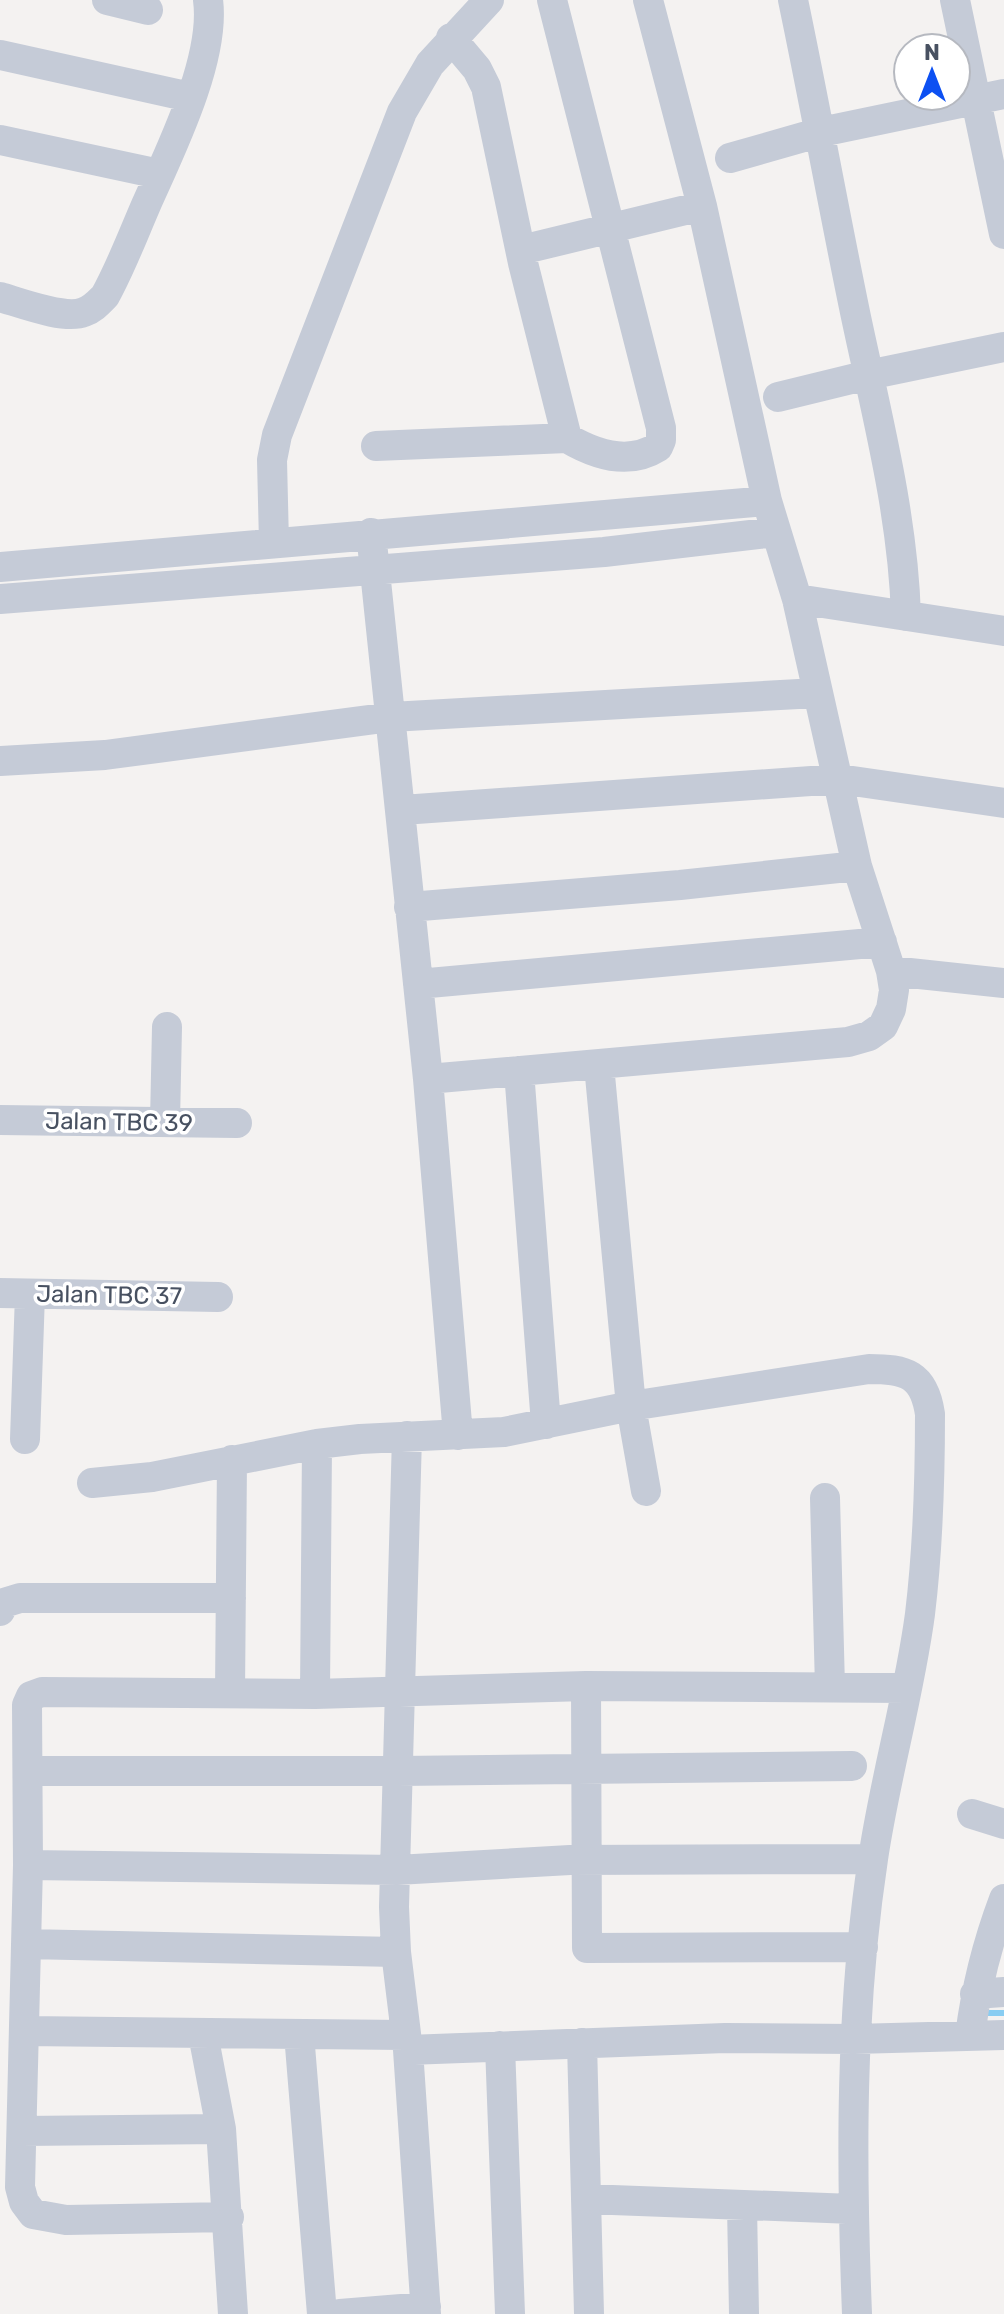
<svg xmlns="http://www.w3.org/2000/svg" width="1004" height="2314" font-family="Rubik,sans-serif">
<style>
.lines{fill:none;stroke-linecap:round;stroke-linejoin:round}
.stream{stroke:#89cdf2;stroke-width:6}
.minor{stroke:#c5cbd7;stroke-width:30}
.labels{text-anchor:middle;stroke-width:7;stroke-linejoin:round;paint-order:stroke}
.street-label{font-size:24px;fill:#485161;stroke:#fff}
</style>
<rect width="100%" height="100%" fill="#f4f2f1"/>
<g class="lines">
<path class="stream" d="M983,2013H1004"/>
<path class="minor" d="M107,0L148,10
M552,0L661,428V440L658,447C628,466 594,454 567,438
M793,0C815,105 834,211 856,317C877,416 903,515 906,616
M955,0L1004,234
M0,55L190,97
M0,140L159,174
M730,158L821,132L1004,94
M521,250L702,206
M0,297C21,303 65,320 84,312C93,309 99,302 105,296C121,267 133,235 146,205C170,151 216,59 208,0
M778,397L868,375L1004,347
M376,446L567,438L523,263L486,87L477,69L451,38
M371,533L428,1079L458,1435
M274,543L272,460L277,435L402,112L430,64L489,0
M0,567L767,501
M0,599L604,552L775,532
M797,599L1004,631
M0,761L105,755L391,717L817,693
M402,810L839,779L1004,803
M409,907L680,885L857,866
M891,971L1004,983
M418,984L882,942
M599,1065L631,1406L646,1491
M519,1071L546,1424
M428,1079L848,1042L869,1036L883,1026L891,1009L894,990L891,971L857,866L797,599L767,501L702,206L648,0
M0,1120L237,1123
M165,1122L167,1027
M0,1293L218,1297
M407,1436L394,1907L396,1952L408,2050L426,2314
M25,1439L30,1294
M92,1483L152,1477L317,1444L360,1439L504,1432L631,1406L869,1369C906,1369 924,1374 930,1414C930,1481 928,1548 920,1614C909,1697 885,1777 873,1859C850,2010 851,2162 857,2314
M825,1498L830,1687
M0,1611L4,1603L20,1598H231
M586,1686L587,1948L863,1947
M230,1693L232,1460
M315,1694L317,1444
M28,1771H399L852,1766
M972,1814L1004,1824
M28,1865L397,1870L570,1860L873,1859
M26,1944L396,1952
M975,1994L1004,1992
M24,2031L405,2035
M203,2034L221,2129L233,2314
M299,2034L322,2314
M970,2036C976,1988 987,1944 1004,1899
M582,2043L589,2314
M500,2046L510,2314
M408,2050L725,2038L854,2039L1004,2035
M22,2131L221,2129
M586,2199L853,2209
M742,2206L744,2314
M229,2217L66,2220L33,2214L24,2202L20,2187L28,1865L27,1705L31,1696L42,1692L315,1694L586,1686L906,1688
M340,2314L426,2307"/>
</g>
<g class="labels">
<g class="street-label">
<text transform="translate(119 1122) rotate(1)" y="8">Jalan TBC 39</text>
<text transform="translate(109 1295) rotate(1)" y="8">Jalan TBC 37</text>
</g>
</g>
<g transform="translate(932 72)"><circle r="38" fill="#ffffff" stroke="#b6b9c0" stroke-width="2"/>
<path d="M0-6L14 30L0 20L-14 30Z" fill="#0d50f2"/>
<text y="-12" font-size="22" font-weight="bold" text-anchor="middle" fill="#485161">N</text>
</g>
</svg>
